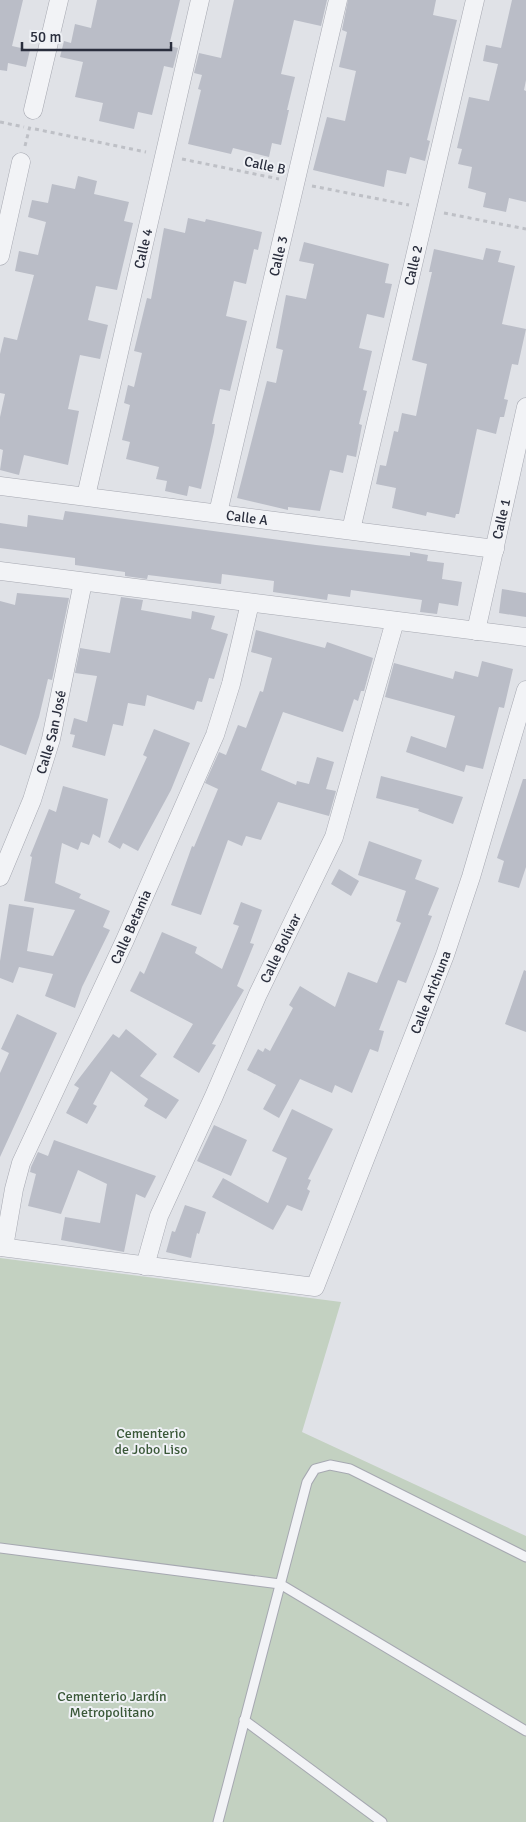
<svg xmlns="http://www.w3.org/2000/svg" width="526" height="1822" font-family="Signika,sans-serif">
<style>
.green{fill:#c3d1c1}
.building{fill:#babdc7}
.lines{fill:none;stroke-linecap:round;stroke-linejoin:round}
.lane-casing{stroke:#a6a8b1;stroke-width:11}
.street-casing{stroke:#a6a8b1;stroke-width:19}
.path{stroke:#bec0c6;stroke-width:3;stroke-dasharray:4 4;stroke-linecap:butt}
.lane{stroke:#f2f3f6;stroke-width:9}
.street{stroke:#f2f3f6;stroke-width:18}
.labels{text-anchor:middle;stroke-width:4;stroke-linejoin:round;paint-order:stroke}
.street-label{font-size:14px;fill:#2a2e3d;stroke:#eff1f5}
.park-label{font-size:14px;fill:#3a5838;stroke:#eff1f5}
</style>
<rect width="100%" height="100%" fill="#e0e2e7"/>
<path class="green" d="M0,1258L341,1302L302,1432L526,1536V1822H0Z"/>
<path class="building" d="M0,0H23L12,46L30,50L26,67L8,63L7,71L0,70Z
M97,0H180L169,46L178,48L173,68L164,66L152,115L138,112L134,129L99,121L103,103L75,97L83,62L60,57L64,41L71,43L75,24L91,28Z
M234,0H327L321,26L294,20L281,74L295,77L287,110H289L281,145L272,143L269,157L233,148L231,154L188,144L201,90L198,89L202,75L194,73L199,53L221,58Z
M348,0H436L433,15L457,20L427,140L430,141L425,161L410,157L406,174L387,170L384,187L313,170L327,117L345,121L356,71L339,67L347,32L342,30Z
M512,0H526V80L524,90L526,91V202L509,198L506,212L483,207L486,193L468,188L472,167L458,164L462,149L457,148L469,97L489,101L498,64L483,61L486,45L501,48Z
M78,176L97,181L94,194L129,202L124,221L133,223L117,290L96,286L88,320L108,325L100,359L80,355L68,409L79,411L68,465L24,455L19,475L0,470L3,450L0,449V417L5,394L0,393V354L4,337L17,340L34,275L15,271L19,251L38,255L46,222L28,217L32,200L48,203L52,184L75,189Z
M188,218L205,222L206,219L262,232L258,250L254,249L246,284L234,281L226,316L247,321L230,391L220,389L212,424H215L214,432L201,489L189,486L187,496L165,491L167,481L156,479L159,467L126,459L130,442L122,440L130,405L124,403L128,385L134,387L142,353L134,351L147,298L151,299L164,228L185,233Z
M304,242L389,264L385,283L392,284L384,318L367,314L359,348L372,351L363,390L367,391L359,424L362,425L356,457L347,455L343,473L330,470L320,511L288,507V510L237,498L267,381L276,383L283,350L276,348L286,295L306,299L314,264L299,261Z
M486,248L501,251L498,262L515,266L502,324L526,329L518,365L512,364L504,399L508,400L504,417H500L496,434L477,429L459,514H456L455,518L427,512L426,516L392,508L396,488L376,484L380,465L386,466L394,431L398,432L402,413L416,416L427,364L412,360L432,272H429L434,249L483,260Z
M65,511L316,545L410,556V552L428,555L427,561L444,563L442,579L462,582L458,606L439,603L437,614L420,612L422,600L351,590L350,597L328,594L327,600L273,592L274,581L222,574L221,584L148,575L147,579L125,576V572L75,565V558L0,548V523L27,527L28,515L63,520Z
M502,589L526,593V617L499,613Z
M17,593L69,598L52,680L48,679L39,717L26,755L0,745V601L15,605Z
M121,597L143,600L141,610L191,619L192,611L215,616L211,629L228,634L214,679L209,678L202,702L197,701L194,710L147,695L145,706L128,703L123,726L113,724L105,756L72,747L75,735L70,734L74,718L87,722L97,676L75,673L80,648L110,653Z
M256,630L325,648L327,642L373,658L364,691H361L358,701L354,699L343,732L283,712L261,770L296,785L297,781L309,784L317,757L334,762L326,789L336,791L329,816L278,802L261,840L246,836L242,846L228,840L201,915L171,905L192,846L194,847L218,789L205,783L219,752L226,755L238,725L246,728L260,691L263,692L272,658L251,652Z
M482,661L513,669L504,708L499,707L483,769L466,765L464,772L406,752L411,736L446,748L455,716L385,697L394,663L453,679L455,671L478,677Z
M154,729L190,743L171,790L138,851L123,843L120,849L108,842L147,757L143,755Z
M381,776L463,797L453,824L418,811L419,809L376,798Z
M523,779H526V867L519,888L498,882L504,861L497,858Z
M63,786L108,799L100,838L93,834L89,845L81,842L78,850L62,843L55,883L81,894L79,898L110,911L103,927L110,930L82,987L75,1008L45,996L53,974L19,967L13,983L0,978V961L9,904L34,908L27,951L53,956L75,910L24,901L32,857L30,856L49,809L56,812Z
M369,841L422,860L415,879L439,888L428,915L432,916L406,983L398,980L379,1030L384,1031L378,1052L370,1049L352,1093L335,1085L332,1093L300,1079L279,1118L263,1109L276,1085L247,1070L258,1049L263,1052L265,1048L270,1051L293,1008L289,1005L300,986L335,1007L348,972L377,983L401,923L396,921L406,891L358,875Z
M339,869L359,881L351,896L331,884Z
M241,902L262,910L250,943L254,944L237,986L244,990L218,1034L212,1044L216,1045L199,1073L173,1057L193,1024L130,991L140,971L144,974L162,932L197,947L195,953L222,969L239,926L233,924Z
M524,970L526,971V1032L505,1024Z
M17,1014L57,1033L0,1157V1073L9,1053L1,1049Z
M126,1029L157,1054L140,1076L179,1100L166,1119L144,1106L148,1099L111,1071L93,1104L97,1106L87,1124L66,1113L79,1088L74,1085L113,1034L119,1038Z
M292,1109L333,1129L308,1179L311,1180L307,1189L310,1191L302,1211L287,1205L273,1230L212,1197L223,1178L268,1203L287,1158L272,1151Z
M214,1125L247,1140L231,1176L197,1161Z
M54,1140L156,1176L145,1198L136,1194L124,1252L61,1240L65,1217L100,1223L107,1184L78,1170L61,1214L28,1206L36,1174L30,1172L31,1167L38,1152L48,1156Z
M185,1205L206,1212L199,1234L197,1233L191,1258L166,1252L172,1231L175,1232Z"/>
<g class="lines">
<g class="lane-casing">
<path id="lane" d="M0,1548L280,1584L526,1731
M244,1720L382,1822
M218,1822L307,1482L315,1469L330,1465L350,1469L526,1557"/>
</g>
<g class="street-casing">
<g id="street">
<path d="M33,110L59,0"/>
<path d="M0,256L21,162"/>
<path id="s1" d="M0,486L495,549"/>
<path id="s2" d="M86,496L200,0"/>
<path id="s3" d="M218,513L338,0"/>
<path id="s4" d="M351,530L475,0"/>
<path d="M0,571L526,637"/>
<path id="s5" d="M476,631L526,407"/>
<path id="s6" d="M0,877L32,800L51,739L83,582"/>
<path id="s7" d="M0,1247L315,1287L445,955L471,877L526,690"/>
<path id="s8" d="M4,1247L14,1189L21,1163L125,940L215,735L231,684L250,603"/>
<path id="s9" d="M145,1266L159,1216L214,1096L258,994L334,837L395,621"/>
</g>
</g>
<path class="path" d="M0,122L24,127
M35,129L146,152
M25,146L30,126
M182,159L279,179
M312,186L409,205
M444,213L526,229"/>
<use href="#lane" class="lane"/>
<use href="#street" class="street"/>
</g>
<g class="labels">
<g class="street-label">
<text transform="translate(265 165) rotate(12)" y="5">Calle B</text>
<text dy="5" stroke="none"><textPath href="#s2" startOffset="254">Calle 4</textPath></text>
<text dy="5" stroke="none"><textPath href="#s3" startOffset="264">Calle 3</textPath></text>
<text dy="5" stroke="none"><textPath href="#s4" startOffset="272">Calle 2</textPath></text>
<text dy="5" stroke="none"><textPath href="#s1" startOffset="249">Calle A</textPath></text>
<text dy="5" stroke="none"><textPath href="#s5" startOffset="115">Calle 1</textPath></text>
<text dy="5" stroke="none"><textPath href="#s6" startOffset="154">Calle San José</textPath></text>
<text dy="5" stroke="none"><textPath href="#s8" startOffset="346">Calle Betania</textPath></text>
<text dy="5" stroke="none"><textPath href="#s9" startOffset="346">Calle Bolívar</textPath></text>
<text dy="5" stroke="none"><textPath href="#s7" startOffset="634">Calle Arichuna</textPath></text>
</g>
<g class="park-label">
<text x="151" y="1438">Cementerio<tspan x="151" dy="16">de Jobo Liso</tspan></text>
<text x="112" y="1701">Cementerio Jardín<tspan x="112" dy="16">Metropolitano</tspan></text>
</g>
</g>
<path d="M22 42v8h149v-8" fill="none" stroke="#2a2e3d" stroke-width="2.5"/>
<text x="30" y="42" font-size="15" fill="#2a2e3d" stroke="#eff1f5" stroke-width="4" paint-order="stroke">50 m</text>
</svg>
